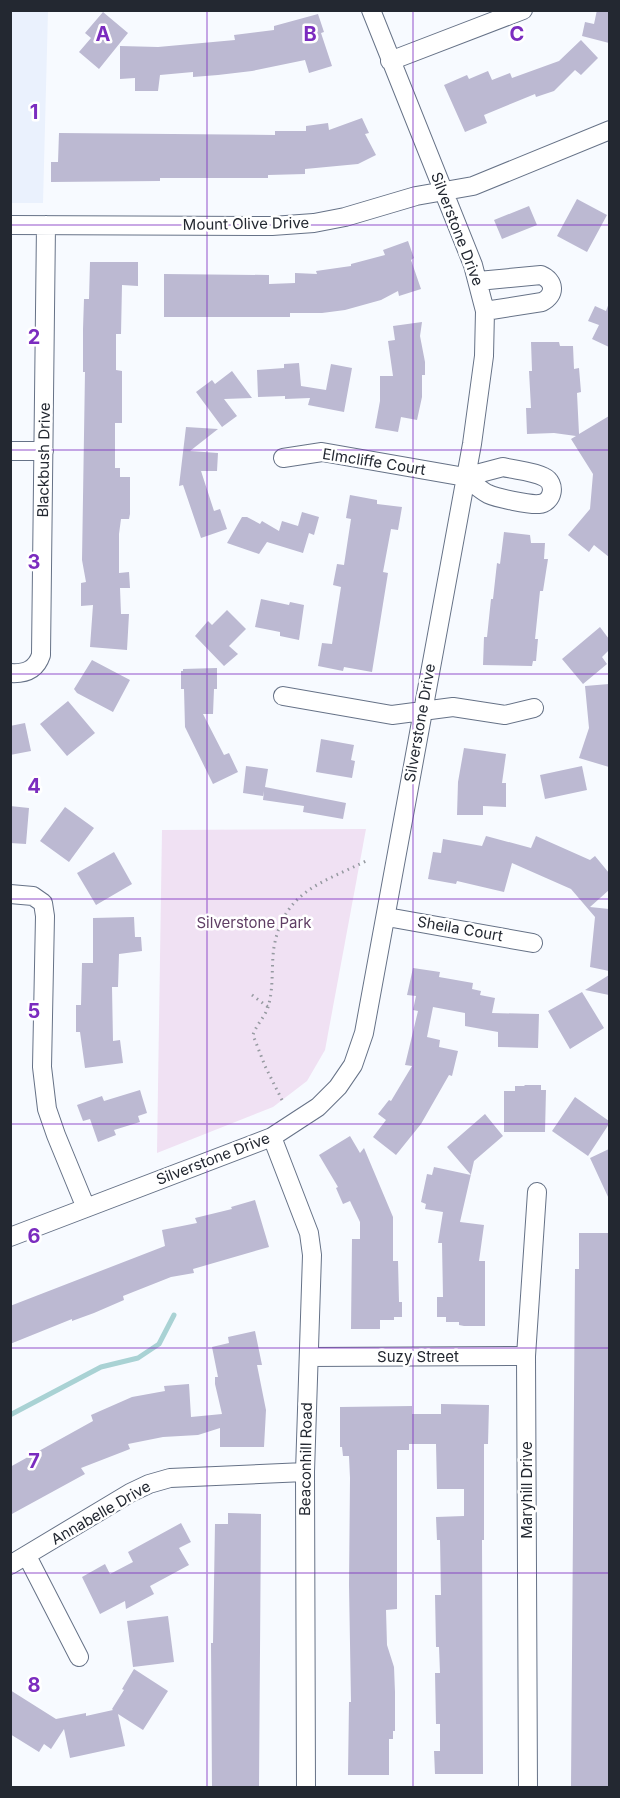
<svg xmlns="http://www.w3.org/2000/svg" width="620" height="1798" font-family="Inter,sans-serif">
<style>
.built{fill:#eaf1fd}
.green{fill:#f0e1f3}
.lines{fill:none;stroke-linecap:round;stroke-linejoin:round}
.stream{stroke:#a9d2d4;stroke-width:5}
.building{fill:#bcb9d2}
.minor-casing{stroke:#667287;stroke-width:20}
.path{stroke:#969aa1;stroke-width:3;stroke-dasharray:1.5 4.5;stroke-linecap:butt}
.minor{stroke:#fff;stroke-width:18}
.grid{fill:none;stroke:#7b2cbf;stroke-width:1.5;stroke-opacity:0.55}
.labels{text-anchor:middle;stroke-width:5;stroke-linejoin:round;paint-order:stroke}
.street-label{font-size:15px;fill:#232831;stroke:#fff}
.park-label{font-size:15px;fill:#5f3e64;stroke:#fff}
.grid-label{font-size:20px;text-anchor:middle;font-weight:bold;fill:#7b2cbf;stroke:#fff;stroke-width:5;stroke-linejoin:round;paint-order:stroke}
</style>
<rect width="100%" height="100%" fill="#f7faff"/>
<path class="built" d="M11,10L48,11L43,203H11Z"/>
<path class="green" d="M366,829L325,1050L307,1081L273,1107L157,1153L162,830Z"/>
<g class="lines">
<path class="stream" d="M10,1415L101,1367L138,1358L159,1344L174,1315"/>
</g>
<path class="building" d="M597,10H609V43L582,36L585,22L594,24Z
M103,12L128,33L99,69L79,52L91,38L85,33Z
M318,14L324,32L321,33L332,66L309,73L305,60L252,71L218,75L193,77V72L160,75L158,91H135V78L120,79V46L158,47L235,40L234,35L274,30V26Z
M581,40L598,58L581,75L575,70L554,91L536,97L535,94L484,115L487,123L465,132L444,85L467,75L469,79L488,71L492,80L510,73L512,78L559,61Z
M362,118L369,133L365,134L376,155L358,164L305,169V174L268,175V178H160V181L51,182V162H58L59,133L275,135V131H306V126L328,123L329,130Z
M577,199L607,215L587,252L557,236Z
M529,206L537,225L502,239L494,220Z
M408,241L414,258L411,260L421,289L399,296L398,291L381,300L345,310L322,313H290V317H164V274L269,275V284L295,283V273L317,274L316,271L351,266V264L385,255L383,250Z
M90,262H138V286L122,285L121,334H116V370L122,371V423H115V468H120V477H130V514L129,519H121L119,534V573L129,572L130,588H120L121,614H129L127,650L90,647L93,605L81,606V583L86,582L82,560L85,372H83V329L84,299H89Z
M609,303V347L592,339L599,325L588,321L595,306L606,311Z
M422,322L420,336L425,362V375H422V397L417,420L401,417L398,432L375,428L380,401V376H393L388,341L395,340L393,326Z
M531,342H559L560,346H573L574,369L579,368L581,392L577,393L579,434L609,416V557L594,545L589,552L568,535L590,509L593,474L571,439L576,436L554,433L527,434L526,408H531L529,371H532Z
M299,363L301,386L326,390L331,364L352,368L344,412L308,405L310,398L285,399V396L258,397L257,370L284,368V364Z
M232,371L252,398L224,399L237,416L222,427L196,392L212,380L215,384Z
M186,427L218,429L190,451L218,453L217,471H201L214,511L220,509L227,529L201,538L183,485L179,486Z
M350,495L377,500V504L402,507L398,530L391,529L383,572L388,573L372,672L344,667L343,671L318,666L322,643L332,644L341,587L333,585L337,564L344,565L351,519L346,518Z
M302,512L319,517L314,535L309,533L303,553L267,542L259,554L227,543L242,517H247L260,524L262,521L279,531L282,521L298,526Z
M504,532L530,535L531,543H545L544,559H548L543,591H540L535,639H538L536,661H533L532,666L483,665L484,637H487L491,599H493L497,563L500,564Z
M261,599L289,605L290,602L304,605L299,640L280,636V632L255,627Z
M227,610L246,629L229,646L238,654L224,666L195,636L208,621L212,625Z
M600,627L609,639V650L602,657L607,664L583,684L562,659Z
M92,660L130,680L113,712L77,693L74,689Z
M217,668V689H214L213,714H203L224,755L229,753L238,772L213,784L185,727L184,689H181V671H183V669Z
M609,684V767L579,758L589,728L585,686Z
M68,701L95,733L67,756L40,724Z
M25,723L31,751L10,755V726Z
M321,739L354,745L351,760L355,761L352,778L316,772Z
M464,748L506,754L502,783H506V807L483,806V815H457L458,782Z
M246,766L268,769L265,787L346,803L343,819L303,812L304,806L263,800L264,791L263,796L243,793Z
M582,766L587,790L545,799L540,775Z
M10,806L29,808L26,844L10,843Z
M65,807L94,828L69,862L40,841Z
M486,836L531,848L536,836L590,860L595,856L609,873V890L590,907L609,909V971L590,967L595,917L571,889L512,863L504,892L457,881L456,884L428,879L433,852L441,853L443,839L482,846Z
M114,852L132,884L96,905L77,873Z
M134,917L135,937H141L142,951L119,954L118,987H112L113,1041L120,1040L123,1063L85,1068L80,1032H76V1005H81L82,963H93V918Z
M413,968L440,972L439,977L473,983L472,989L481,991L480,995L495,998L492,1013L539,1014L538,1048L498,1047V1032L465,1026V1013L433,1007L427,1037L440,1040L439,1047L458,1051L452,1076L449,1075L421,1124L396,1155L373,1137L386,1120L378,1114L389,1100L391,1101L412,1066L405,1065L418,1011L413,1010L416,996L407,995Z
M609,975V995L585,990Z
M582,992L604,1028L570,1049L548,1011Z
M525,1085H541V1090H546L545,1132H504V1091H515V1086H524Z
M140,1090L147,1113L138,1116L140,1122L114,1130L116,1135L98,1142L90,1119L83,1121L77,1105L102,1096L104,1101Z
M575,1097L609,1121V1124L588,1156L552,1131Z
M485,1114L503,1136L474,1161L460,1222L484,1225L479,1261H485V1326H464L459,1325V1322H446V1317H437V1297H443L442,1243H438L443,1212L425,1209L426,1204L421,1202L427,1174L432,1175L434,1167L471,1175L447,1147Z
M350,1136L360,1153L364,1148L393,1217V1261H398L399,1302H402V1317H394V1320H380V1329H351L352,1239H360V1222L350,1201L343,1204L336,1188L338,1187L319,1155Z
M609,1149V1199L590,1158Z
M255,1200L269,1247L193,1269L194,1273L171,1277L123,1296L124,1300L94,1313L72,1321V1319L10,1344V1306L165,1246L162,1230L197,1223L195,1218L232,1209L231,1207Z
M579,1233H609V1786L606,1788H571L575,1269H579Z
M255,1331L262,1365H257L266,1410L264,1447H220V1428L198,1435L163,1437L128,1444L130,1449L81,1468L85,1474L10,1515V1467L93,1421L91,1415L132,1397L165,1391L164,1386L189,1384L191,1417L222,1414L215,1384V1377H218L212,1347L229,1343L228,1337Z
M441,1404L489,1405L488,1444H484V1540H482L483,1774H435L434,1751H440V1724H436L435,1673H440L439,1647H436L435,1595H441L440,1540H437L436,1517L464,1516V1489H437L436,1444H409V1450H397V1609L386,1610L387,1645L394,1667L395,1692V1731H393V1739H389V1775H348L349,1702H351L349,1585L350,1478L349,1456H343L342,1447H340V1407L412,1406V1414H441Z
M228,1513L261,1514L259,1788H212L211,1643H213L215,1524H228Z
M181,1523L191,1542L179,1548L189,1565L150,1586L154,1594L126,1609L125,1601L100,1614L82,1577L105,1564L110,1574L133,1562L128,1552Z
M168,1616L174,1662L133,1667L127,1621Z
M134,1669L168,1691L143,1730L118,1714L125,1746L70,1758L64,1729L51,1749L44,1744L39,1752L10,1734V1690L56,1719L86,1713V1716L113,1710L112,1709L124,1690L122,1689Z"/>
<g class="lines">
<g class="minor-casing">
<path id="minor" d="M390,61L523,10
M10,225L272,226L314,223L345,217L416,196L473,186L610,130
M478,281L541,275C555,281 556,295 542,302L485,311
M10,451H44
M283,458L322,452L465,477
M503,467C515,470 533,471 544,477C557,483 553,503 539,504C529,505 497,498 488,494C480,490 472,482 465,477Z
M10,673C25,674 36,670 41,655L46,225
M283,696L392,715L453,707L505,715L534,708
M10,894L33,896L43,903L45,916L42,1067L47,1109L56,1135L86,1208
M387,917L533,943
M272,1137L309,1233L312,1255L305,1472L306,1788
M10,1237L272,1137L318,1107L338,1087L353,1065L364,1033L472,444L484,356L485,311L473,265L371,10
M309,1357L526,1356
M27,1556L79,1657
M10,1565L130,1493L149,1484L170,1478L305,1472
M528,1788L526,1356L537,1192"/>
</g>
<path class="path" d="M252,995L268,1007
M282,1100L265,1066L253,1035C256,1025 265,1017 268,1007C274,988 271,967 274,947C284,891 322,883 366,861"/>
<use href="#minor" class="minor"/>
</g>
<path class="grid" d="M207,10V1788M413,10V1788M10,225H610M10,450H610M10,674H610M10,899H610M10,1124H610M10,1348H610M10,1573H610"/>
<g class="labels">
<g class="street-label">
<text transform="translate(246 224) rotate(-1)" y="5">Mount Olive Drive</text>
<text transform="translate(457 229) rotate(69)" y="5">Silverstone Drive</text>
<text transform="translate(44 460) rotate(-89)" y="5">Blackbush Drive</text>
<text transform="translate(374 462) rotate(9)" y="5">Elmcliffe Court</text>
<text transform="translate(420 723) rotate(-80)" y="5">Silverstone Drive</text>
<text transform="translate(460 929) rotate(10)" y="5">Sheila Court</text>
<text transform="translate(213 1159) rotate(-21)" y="5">Silverstone Drive</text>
<text x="418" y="1362">Suzy Street</text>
<text transform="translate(306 1459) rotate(-89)" y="5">Beaconhill Road</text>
<text transform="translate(527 1490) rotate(-90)" y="5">Maryhill Drive</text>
<text transform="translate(101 1513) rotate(-30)" y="5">Annabelle Drive</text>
</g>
<g class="park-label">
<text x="254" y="928">Silverstone Park</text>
</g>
</g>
<g class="grid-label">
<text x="103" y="41">A</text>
<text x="310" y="41">B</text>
<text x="517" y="41">C</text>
<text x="34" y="119">1</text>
<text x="34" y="344">2</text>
<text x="34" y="569">3</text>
<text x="34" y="793">4</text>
<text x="34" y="1018">5</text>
<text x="34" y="1243">6</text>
<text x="34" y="1468">7</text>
<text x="34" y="1692">8</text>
</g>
<rect width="620" height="1798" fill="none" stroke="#232831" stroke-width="24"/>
</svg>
